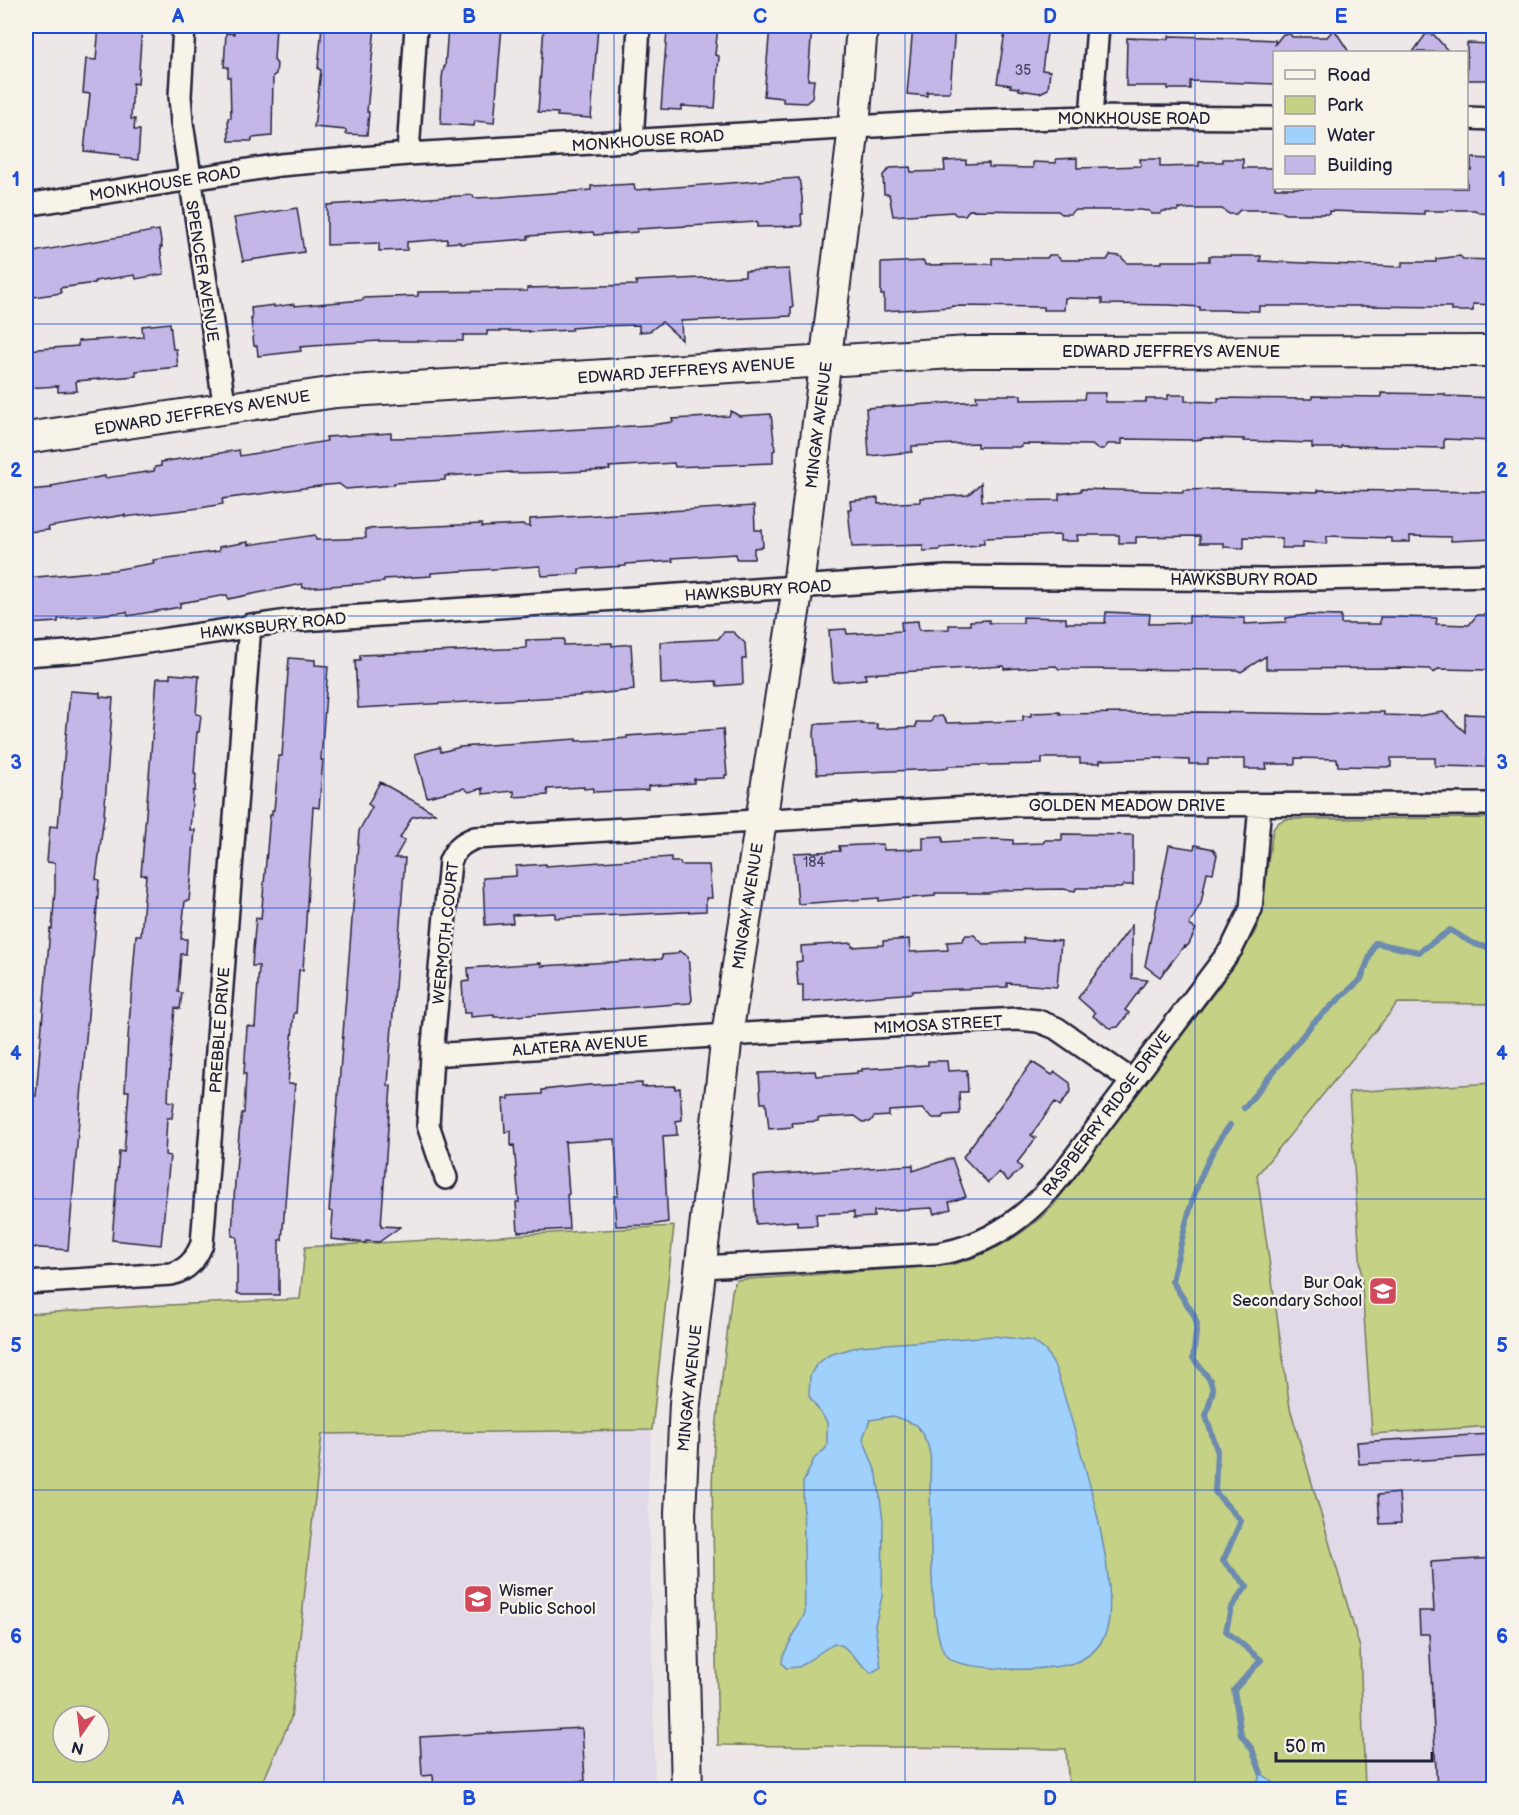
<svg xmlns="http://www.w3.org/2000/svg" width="1519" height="1815" font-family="'Balsamiq Sans',sans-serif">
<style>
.built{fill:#e1d8e8}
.green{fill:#c5d185;stroke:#747a60;stroke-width:1.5;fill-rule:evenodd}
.water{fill:#9fd1fc;stroke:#6d8baf;stroke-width:1.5}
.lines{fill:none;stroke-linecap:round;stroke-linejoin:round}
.stream{stroke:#6d8baf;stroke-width:6}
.building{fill:#c4b6e7;stroke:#22223b;stroke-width:1.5}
.street-casing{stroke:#22223b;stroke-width:26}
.secondary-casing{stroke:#22223b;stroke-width:34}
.street{stroke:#f7f3e8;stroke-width:21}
.secondary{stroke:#f7f3e8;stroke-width:30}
.grid{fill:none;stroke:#1d4ed8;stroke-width:1.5;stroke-opacity:0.55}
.labels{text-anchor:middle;stroke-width:5;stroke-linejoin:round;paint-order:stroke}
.number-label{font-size:14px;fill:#4a4766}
.street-label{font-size:16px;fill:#22223b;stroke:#f7f3e8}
.poi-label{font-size:16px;fill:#22223b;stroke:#f7f3e8;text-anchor:end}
.neatline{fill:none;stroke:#1d4ed8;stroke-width:2}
.grid-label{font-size:20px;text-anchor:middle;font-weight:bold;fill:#1d4ed8}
</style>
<rect width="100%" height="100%" fill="#ede7e8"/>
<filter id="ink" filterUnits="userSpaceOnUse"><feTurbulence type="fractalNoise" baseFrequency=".0167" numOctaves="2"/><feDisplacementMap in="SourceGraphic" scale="12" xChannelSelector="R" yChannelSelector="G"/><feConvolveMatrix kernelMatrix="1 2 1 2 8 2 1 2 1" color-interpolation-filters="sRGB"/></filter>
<g filter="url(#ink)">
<path class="built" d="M1398,1003L1493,1004V1789H1365L1360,1648L1290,1408L1257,1174Z
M652,1430L648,1480L655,1789L260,1790L291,1718L322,1434Z"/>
<path class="green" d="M1493,818V1004L1398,1003L1257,1175L1290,1408L1360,1648L1365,1789H1069L1066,1749L718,1745L712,1484L714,1446L732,1291L736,1280L950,1265C990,1255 1023,1236 1052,1207L1233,968L1255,932L1259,922L1273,829L1279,822L1286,819Z
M1493,1083V1426L1372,1434L1349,1092Z
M674,1226L652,1430L322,1434L291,1718L261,1786L237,1790L26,1789V1622L32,1389L26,1390V1314L146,1306L300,1299L305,1247ZM63,1716H99V1752H63Z"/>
<path class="water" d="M994,1336L1033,1341L1046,1351L1056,1369C1072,1422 1129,1594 1103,1639C1088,1666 1059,1667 1031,1669C1015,1670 958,1668 947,1657C928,1637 931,1514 930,1481C930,1471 932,1459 929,1450C928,1441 921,1433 917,1425L893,1416L870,1420L863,1438L877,1475L883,1521L882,1597L875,1625L881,1667L871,1673L843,1646L834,1643L799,1667L786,1668L782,1663L783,1656L805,1613L803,1483L814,1459L826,1448L827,1442V1422L809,1396L810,1376L816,1365L829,1355L860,1346Z
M1261,1773L1274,1783L1300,1789H1255Z"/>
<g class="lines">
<path class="stream" d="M1244,1108L1313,1023L1361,979L1375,943L1419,952L1450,930C1463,937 1479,951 1494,945
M1230,1125C1195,1170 1185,1227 1172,1281L1194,1315L1197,1324L1193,1358L1210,1380L1213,1390L1206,1416L1217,1450L1215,1492L1241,1521L1223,1561L1247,1586L1231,1608L1226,1631L1261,1660L1234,1690L1241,1735L1252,1749L1261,1773"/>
</g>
<path class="building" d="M99,26H142L138,84L133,83L131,119H135L134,130H140L138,160L120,158V155L84,151L90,94L83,93L86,59L96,60Z
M234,26H276L274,60L277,64L276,74L273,76L272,136L252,138V141H229L228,118H231L230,77H228V67H224L226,33L234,34Z
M322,26H375L367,112H369L367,135L346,134V130L314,127L321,70L318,69Z
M448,26H502L494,123L475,121L474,126L441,124L442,77L444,67H445Z
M544,26H598L591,118L557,116L558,113L538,112Z
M673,26H718L715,55L719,56L715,108L682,106L681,110L661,109L667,30L673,31Z
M770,26H812L808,80H814L812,98L806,103L783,102V98L764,96Z
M913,26H955L950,92H927V96L907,94Z
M1006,26H1048L1042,70L1050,71L1048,89L1040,93L1019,90V88L1010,87L1011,85L997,83Z
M1334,29L1349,52H1275V84L1190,81V89H1168V86H1126L1127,38L1169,39V36L1208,37L1275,40V44L1283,34H1290L1292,37H1327Z
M1426,34L1434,35L1449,52H1413Z
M1467,43L1494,44V80H1467Z
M1077,158V168L1141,166L1140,159H1160V167L1199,166V162H1223V159H1243V168H1275V188H1467V170H1471V158L1492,159L1491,214L1480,213L1475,210H1448V211H1424V214L1329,211V214H1285L1281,211L1266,210H1240L1236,214H1229L1222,209H1178V211H1163L1160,214H1152L1149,211L1140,210H1074L1070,214H1062L1058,211L969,210L965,215H956L953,212L893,216L889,194H884L883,175L890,168L910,167L911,172L945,171L944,161L966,160V164L989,163V167L1033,168V162L1056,163V159Z
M799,178L802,197L803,214H801L802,226L757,227V222L637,229V232L594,235L593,232L528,236V239L460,244V242L447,243V239L407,242V250L379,251V243L327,245V205L473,195L474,198L499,197L591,190V186L615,185L634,184L635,190Z
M297,208L304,252L243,261L234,218Z
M159,230L162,247H160L164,274L136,279L135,275L95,281V283L60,288L61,293L34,297L27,253Z
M1049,255H1056L1061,260H1107L1110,255L1120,256L1127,263H1162V261H1209V256H1261L1260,261L1402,267V262H1436V259L1460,256L1463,259L1494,260V305L1473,304V311H1451V307L1355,306H1259V311L1218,310H1200V307L1169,305L1102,304V299L1065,298L1064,310H1044V307L952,306V307L884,311V295H881V263L924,261L925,265L992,264V258H1047Z
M789,269L793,307H791V316L681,321L682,340L662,322L650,331L639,332V325L596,326L572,328V330L529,332V331H487V335H463V341H381L325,344V345L300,347L301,351L258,356L257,346H254L251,319H252L251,308L274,305V307L294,304V306L363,300V298L418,296V292L527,291V288L637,285L636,281L745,276V271Z
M170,323L173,349H176L178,367L136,371V376L76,381L77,391L58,392V386L26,388V350L78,346V341L143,337L142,326Z
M1085,393H1106L1105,402H1146V399H1168V395H1185V401L1218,402V398L1312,399V396L1381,397V393L1445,394V396L1494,398V441L1444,439V448L1341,446V448H1312V443L1243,441L1244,439L1203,438V439L1193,440L1122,439V444H1108L1104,449H1097L1092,445L1022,444V447H977V443L912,446V452L869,456L866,408L977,401L976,395H1021V400L1084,399Z
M731,411L739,416L771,414L775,450L773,451V463L675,467L674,463L609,467L610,470L566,472L511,473V472L445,476V480L394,483V485L346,489L339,484L327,485L222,499L223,504L200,508L125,517V515L48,527L49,530L26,532V490L52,488L51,486L105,476V478L154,471L155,467L161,466V462L239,450L240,456L327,441L326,437L391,433V438L443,437L650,425L673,422L672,419L729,416Z
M981,483L982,501L1059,500V494L1081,491V489L1183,492V490L1225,489L1318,492V490L1494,492V539L1451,541V537L1410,536V542H1391V538L1327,536V544L1303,542V548H1282V538L1244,537V548H1240L1224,547V543H1200V536L1136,537V543H1119V535H1077L1078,541H1060V535L984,538V543H979V545L940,548V550L923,551V545L852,547L848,509H851L850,501L878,498V504L920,502V498L968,495Z
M754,506L755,530H762L763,547L754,548V559H736V554L672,558L673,561L626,564V566L579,569V574L542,576L540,566L431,573V576L384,579V582L303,588L302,584L228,599L227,595L180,603V607L128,616L127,612L58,619V622L26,624V578L114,570L154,563L153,560L219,551V547L248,542V545L315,535L316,540L366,538L365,529L482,524V527L523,525L530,527V519Z
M1106,612L1150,614L1149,624L1189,623V616L1245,618V624L1286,622V618L1306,615L1341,616V624H1380V617H1392L1437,618L1436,624L1469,625L1477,615H1486L1488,618H1494V668L1489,667V670L1438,669L1434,673L1429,669L1405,668L1266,669V656L1241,672L1237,670L1059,669L1056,666L1004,669V666L865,674L866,679L833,682L829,630L846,629L847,634L902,631L901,622L918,621L919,630L949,629V625H970V621L989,620V623H1023V617L1066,618V623H1105Z
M724,632H733L745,643L746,659H742L743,684L717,686L716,681L661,684L660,642L718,639Z
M564,639V645L612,643V646L631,644L634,690L576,696L358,708L355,660H360V655L526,648V640Z
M289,658L315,660V665L328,666L321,760H323L319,808L313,807L303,970H299L296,1013H294L292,1039L288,1084H295L282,1240H279V1295H242L237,1293V1237L232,1236L235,1182L239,1134L242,1113H244L246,1074H244L247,1026L255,1027L259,966H252L253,950L256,918L261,919L270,815H272V810H274L279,756H282Z
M170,674L199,676L196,714L201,715L199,732H197L194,774H196L195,791H193L190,830H195L191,880L189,901H185L181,939H187L186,954H181L178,992L182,993L180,1009L175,1008L169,1078L168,1101L174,1102L172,1118H167L165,1155L170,1156L161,1245L112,1240L119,1151L124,1152L129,1091H125L128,1037L136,935H141L146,875H141L157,678H170Z
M70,691L100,693V697L113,698L104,816L96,879L99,880L95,933L68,1250L26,1247V1136L29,1096H36L50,929H52L55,890V863L47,862L50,826L58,827Z
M1060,712V714L1199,712L1327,714L1347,712H1384V715L1418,716L1443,712L1465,732V714L1494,715V758L1486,757V767L1435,766V758H1391V767L1338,766L1337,759L1295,758V764H1266L1267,769H1245V759H1208V764H1189V760L1163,759V758L1100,760V763H1080V758H1042V764L948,766V768L942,769L817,774L814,734L815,725L818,724L861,722V724H877V729L916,727V722H931L933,717L942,716L947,723L1023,721V716H1031V713Z
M723,729L727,775H725V778L694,779V783L648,786V790L593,792V788L584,789V787L547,789L548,795L514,797V791L483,794V788L469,792L464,788L427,797L415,754L440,747L441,752L460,747L576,739V741L604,740L627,738V736Z
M380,782L435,813L412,817L400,838L405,840L395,858H405L390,1053L388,1086H391L381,1226L400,1227L379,1242L366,1241V1243L331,1239L333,1212L329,1211L359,831L372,807L368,804Z
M1062,834L1133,835V885H1124L1121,888H1076L1075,891L1063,889L1005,890L988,893H935V896L897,899L879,901V898L798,904L794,853L840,851L839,846L883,844L884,850L923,849V837L943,836V842L993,839L1013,840V844L1043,843L1045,840H1062Z
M1169,845L1194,849L1195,845L1213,849L1217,855L1213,873L1207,872L1201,903L1189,925L1196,929L1189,944L1186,947L1184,946L1160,977L1145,966Z
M671,857V862H680L681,865H709L712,898H706V911L555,918V913L512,915L513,923L485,925L483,878L516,876V866L546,864V866Z
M1132,925V978L1147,980L1125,1010L1129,1013L1118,1027L1110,1028L1093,1016L1095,1013L1078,998Z
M966,935H974L983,944L1023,943V938L1061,941L1057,987L1007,983V987L912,991V993L903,994L803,1002V985H798L796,962L802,961L801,946L852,943V947L883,945V941L909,939L910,952L948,950L947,942L962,941Z
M679,951L688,956L692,1000L690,1003L501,1017H494V1015L471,1017V1013H464L462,982L469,981L468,968L541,963V966L662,959V955L676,954Z
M928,1061H947L948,1071L967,1070L968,1092H959L960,1114L945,1115L942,1118H933L922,1109L889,1111V1116L874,1117L870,1122H863L855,1116L818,1118V1121L792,1123L793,1127L769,1129L766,1103H761L759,1073L815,1071L816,1076L857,1073V1071H862V1069L928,1065Z
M1032,1062L1052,1075L1055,1072L1070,1083L1071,1091L1060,1106L1055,1102L1031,1135L1036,1138L1017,1163L1022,1168L1008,1181L999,1172L988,1183L963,1157Z
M642,1083V1087L675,1086V1089L680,1088L682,1120L676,1121L677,1135L663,1136L668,1222L650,1225L616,1226L614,1196H618L615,1139L565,1142L569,1194L567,1195L569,1229L518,1232L516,1202H519L514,1145L511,1146V1131L505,1132L503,1099H509V1096L542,1094V1090L588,1085Z
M952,1158L966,1197L949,1202L951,1209L934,1214L932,1208L874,1211V1217L854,1218V1212L816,1214L817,1225L797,1226V1221L756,1224L753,1176L913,1165V1171Z
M1490,1434L1491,1456L1359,1464L1357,1442Z
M1399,1493L1401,1523L1380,1524L1378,1495Z
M1494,1558V1790H1437L1429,1634H1420L1419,1611H1434L1431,1562Z
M582,1728L585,1781H576L577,1789H434L433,1775L422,1776L420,1737Z"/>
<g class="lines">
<g class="street-casing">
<path id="street" d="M184,26L180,96L182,123L225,409
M1091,117L1098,26
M1466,118L1494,119
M632,142L639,26
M408,154L416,26
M26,205L280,165L408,154L957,121L1091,117L1274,118
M26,655L94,650L287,621L946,577L1270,580L1494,575
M432,1055L727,1035L1018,1019L1038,1021L1056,1028L1131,1080
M446,1178L428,1125L432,1055L450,861C456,848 462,843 475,838L1017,805L1494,804
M702,1267L937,1254C991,1245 1030,1215 1063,1173L1232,948L1251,909L1260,805
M26,1283L171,1274C188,1270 195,1260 202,1244L250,625"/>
</g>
<g class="secondary-casing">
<path id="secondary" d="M26,438L336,392L969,352L1494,351
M687,1790L680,1514L685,1403L727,1035L798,587L854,127L862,26"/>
</g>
<use href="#street" class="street"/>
<use href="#secondary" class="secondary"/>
</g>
</g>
<path class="grid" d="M324,26V1790M614,26V1790M905,26V1790M1195,26V1790M26,324H1494M26,616H1494M26,908H1494M26,1199H1494M26,1490H1494"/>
<defs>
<g id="school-square" transform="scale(1.5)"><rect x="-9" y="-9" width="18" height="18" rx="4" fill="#d1495b" stroke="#f7f3e8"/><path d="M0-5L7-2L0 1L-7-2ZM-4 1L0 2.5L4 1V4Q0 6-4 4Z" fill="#fff"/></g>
</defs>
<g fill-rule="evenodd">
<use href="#school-square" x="1383" y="1291"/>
<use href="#school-square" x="478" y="1599"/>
</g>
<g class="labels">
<g class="number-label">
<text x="1023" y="75">35</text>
<text x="814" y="867">184</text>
</g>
<g class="street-label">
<text x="1134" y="124">MONKHOUSE ROAD</text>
<text transform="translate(648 140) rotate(-4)" y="6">MONKHOUSE ROAD</text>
<text transform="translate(165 183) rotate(-9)" y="6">MONKHOUSE ROAD</text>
<text transform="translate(203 271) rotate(81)" y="6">SPENCER AVENUE</text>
<text x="1171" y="357">EDWARD JEFFREYS AVENUE</text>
<text transform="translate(686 370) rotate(-4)" y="6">EDWARD JEFFREYS AVENUE</text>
<text transform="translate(202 412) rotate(-9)" y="6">EDWARD JEFFREYS AVENUE</text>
<text transform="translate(818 425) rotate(-83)" y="6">MINGAY AVENUE</text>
<text x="1244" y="585">HAWKSBURY ROAD</text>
<text transform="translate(758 590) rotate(-4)" y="6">HAWKSBURY ROAD</text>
<text transform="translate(273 625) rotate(-6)" y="6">HAWKSBURY ROAD</text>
<text x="1127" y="811">GOLDEN MEADOW DRIVE</text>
<text transform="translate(747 906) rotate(-81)" y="6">MINGAY AVENUE</text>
<text transform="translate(445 933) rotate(-84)" y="6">WERMOTH COURT</text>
<text transform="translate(938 1024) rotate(-3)" y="6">MIMOSA STREET</text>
<text transform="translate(219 1030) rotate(-86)" y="6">PREBBLE DRIVE</text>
<text transform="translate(580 1045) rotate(-4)" y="6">ALATERA AVENUE</text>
<text transform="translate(1106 1113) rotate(-53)" y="6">RASPBERRY RIDGE DRIVE</text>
<text transform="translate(689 1388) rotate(-84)" y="6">MINGAY AVENUE</text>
</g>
<g class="poi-label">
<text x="1362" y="1288">Bur Oak<tspan x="1362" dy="18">Secondary School</tspan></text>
<text x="499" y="1596" text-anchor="start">Wismer<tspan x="499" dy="18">Public School</tspan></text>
</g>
</g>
<rect width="1519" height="1815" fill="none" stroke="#f7f3e8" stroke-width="66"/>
<rect x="1273" y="51" width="195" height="138" fill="#f7f3e8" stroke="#a29fa3" stroke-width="1.5"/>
<rect x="1285" y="70" width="30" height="9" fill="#f7f3e8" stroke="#a29fa3" stroke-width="1.5"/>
<text x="1327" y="81" font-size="18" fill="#22223b">Road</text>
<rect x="1285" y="96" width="30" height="18" fill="#c5d185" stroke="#a29fa3" stroke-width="1.5"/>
<text x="1327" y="111" font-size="18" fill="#22223b">Park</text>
<rect x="1285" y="126" width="30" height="18" fill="#9fd1fc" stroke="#a29fa3" stroke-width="1.5"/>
<text x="1327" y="141" font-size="18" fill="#22223b">Water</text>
<rect x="1285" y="156" width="30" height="18" fill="#c4b6e7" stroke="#a29fa3" stroke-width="1.5"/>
<text x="1327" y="171" font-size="18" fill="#22223b">Building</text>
<g transform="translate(81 1734) rotate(194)"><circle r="28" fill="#f7f3e8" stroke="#a29fa3" stroke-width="1.5"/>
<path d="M0-4.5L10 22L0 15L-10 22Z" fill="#d1495b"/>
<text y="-9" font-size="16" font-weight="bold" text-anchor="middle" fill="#22223b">N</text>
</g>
<path d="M1276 1752v9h156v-9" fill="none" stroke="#22223b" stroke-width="3"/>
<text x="1285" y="1752" font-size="18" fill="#22223b" stroke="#f7f3e8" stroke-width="4.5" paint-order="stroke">50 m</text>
<rect x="33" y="33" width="1453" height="1749" class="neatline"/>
<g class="grid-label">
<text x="178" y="23">A</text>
<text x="469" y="23">B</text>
<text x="760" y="23">C</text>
<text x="1050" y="23">D</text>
<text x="1341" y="23">E</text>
<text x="16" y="186">1</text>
<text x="1502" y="186">1</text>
<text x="16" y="477">2</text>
<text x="1502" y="477">2</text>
<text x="16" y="769">3</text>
<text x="1502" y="769">3</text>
<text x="16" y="1060">4</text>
<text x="1502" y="1060">4</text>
<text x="16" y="1352">5</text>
<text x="1502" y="1352">5</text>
<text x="16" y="1643">6</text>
<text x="1502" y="1643">6</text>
<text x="178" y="1805">A</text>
<text x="469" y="1805">B</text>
<text x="760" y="1805">C</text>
<text x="1050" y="1805">D</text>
<text x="1341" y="1805">E</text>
</g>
</svg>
